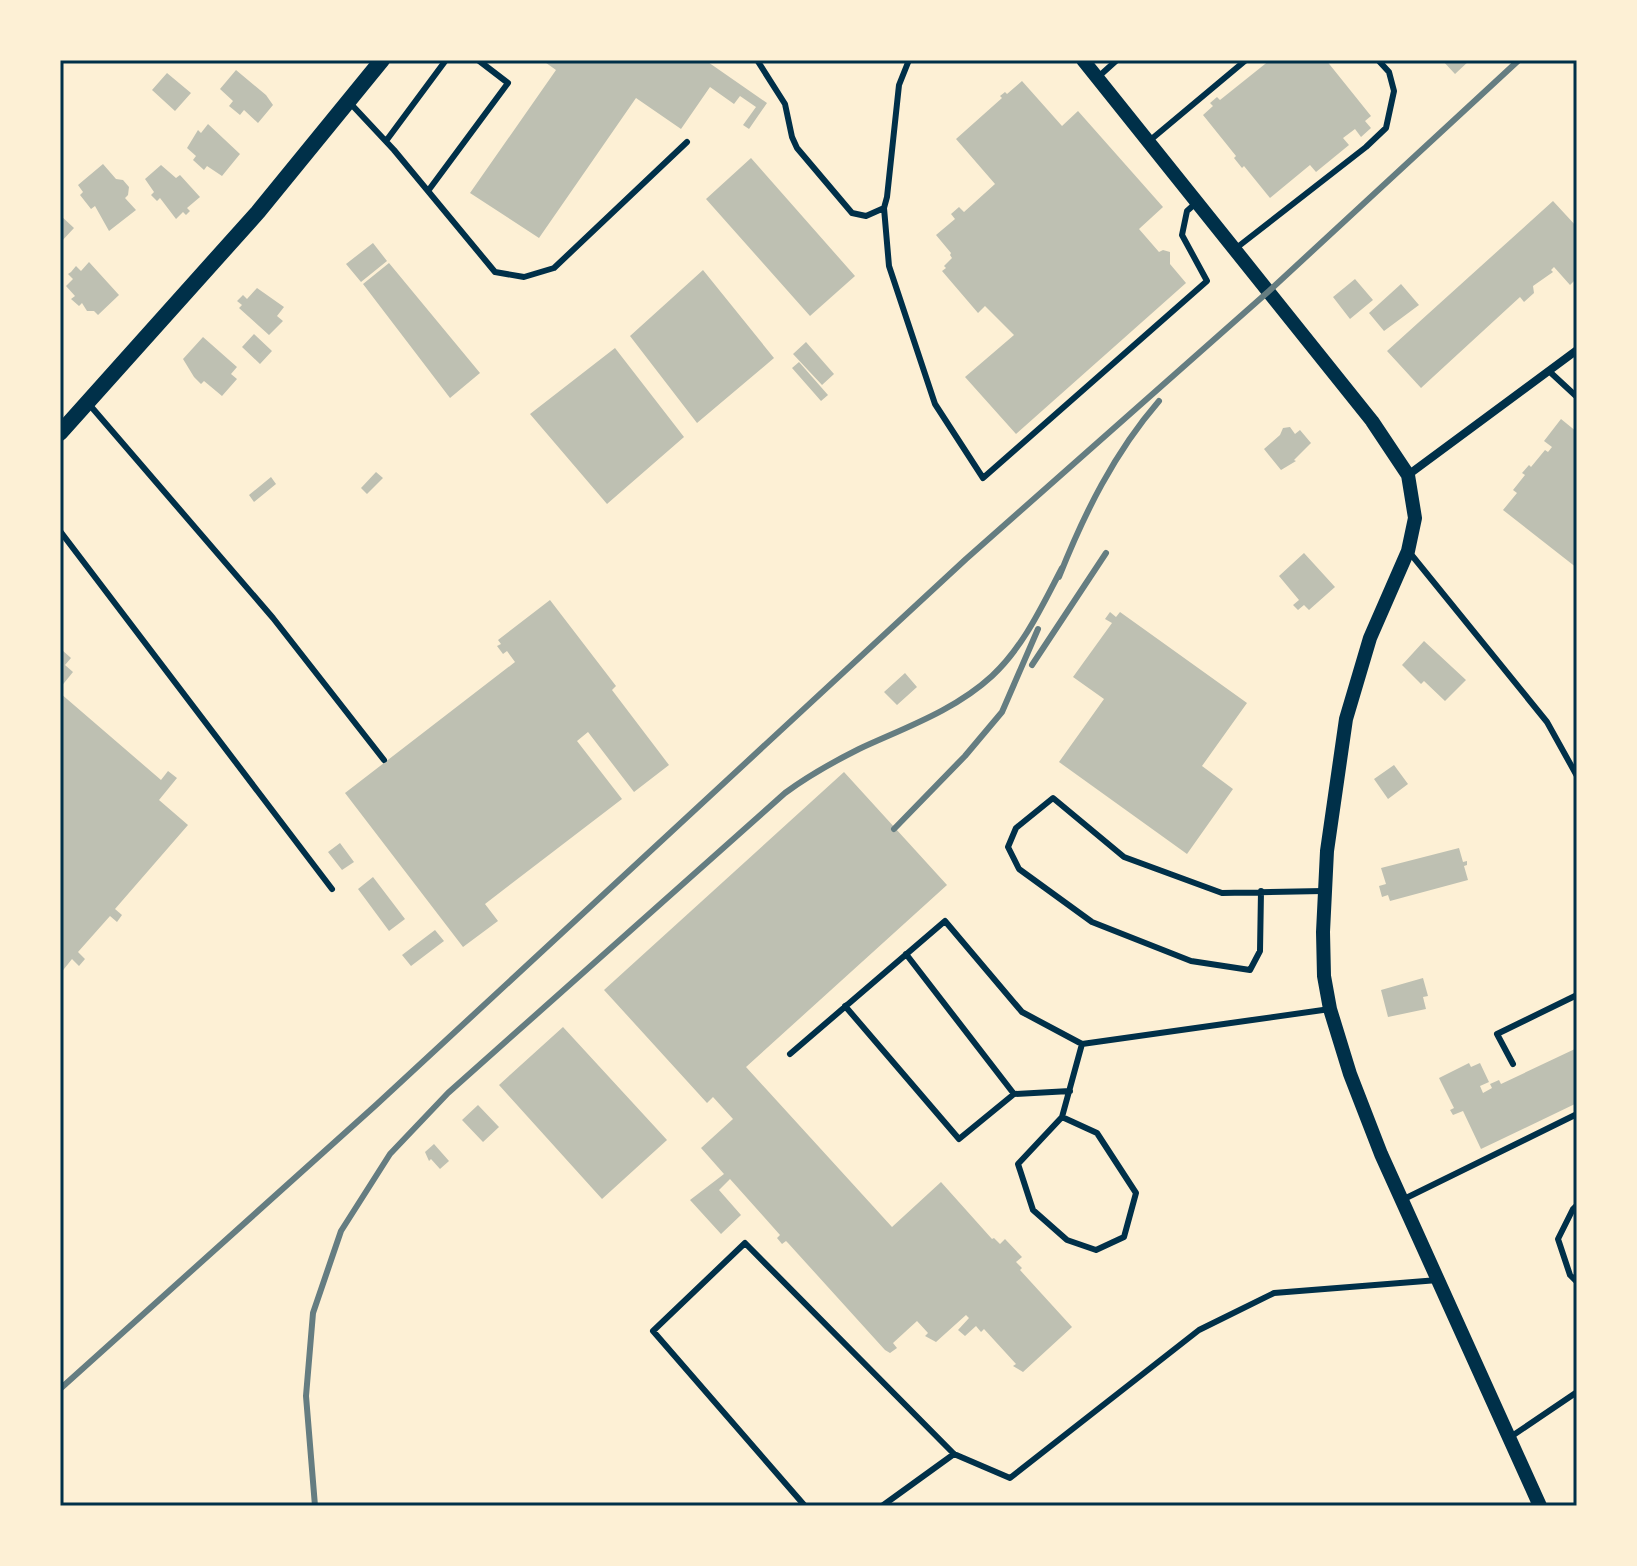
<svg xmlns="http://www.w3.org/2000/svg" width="1637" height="1566" font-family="'PT Sans',sans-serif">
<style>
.building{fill:#bec0b2}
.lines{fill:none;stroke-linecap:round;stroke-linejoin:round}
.service{stroke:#003049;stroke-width:6}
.minor{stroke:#003049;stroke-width:8}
.tertiary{stroke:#003049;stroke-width:14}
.secondary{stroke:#003049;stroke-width:16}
.rail{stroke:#657d81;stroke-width:6}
.neatline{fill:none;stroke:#003049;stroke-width:3}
</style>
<rect width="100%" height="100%" fill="#fdf0d5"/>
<path class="building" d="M542,60H705L767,103L749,129L743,125L756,107L740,96L734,104L710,87L681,129L636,98L539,238L470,193L556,70Z
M1270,60H1326L1371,116L1365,121L1371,128L1361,137L1355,129L1343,138L1349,145L1316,172L1310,165L1270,198L1244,166L1242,168L1234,158L1236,156L1203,115L1213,106L1210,103L1217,97L1220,100Z
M1442,60H1470L1455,74Z
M236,70L266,95L273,105L258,123L244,110L240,115L229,106L233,101L220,89Z
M167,73L191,93L175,111L152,90Z
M1022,81L1062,126L1078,111L1163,207L1139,229L1159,252L1163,250L1170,252V264L1186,283L1016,434L965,377L1014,335L985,306L978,313L942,271L946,268L944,266L952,258L950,255L951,253L936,235L955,219L951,214L959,207L964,212L995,184L956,139L1002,98L1000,96L1005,92L1007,94Z
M208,124L240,154L222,176L207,166L204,170L193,160L196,156L187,148L198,130L201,133Z
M751,158L855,276L810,316L706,199Z
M103,164L116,179L123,180L129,187L128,195L125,198L136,210L109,231L95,206L91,209L80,195L83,192L78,185Z
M161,165L176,178L180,175L200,197L187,208L190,211L186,215L183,212L176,219L160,198L157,201L151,195L154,192L145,179Z
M1553,201L1577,227V278L1570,285L1554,267L1551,270L1553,272L1533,286L1534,293L1524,302L1520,297L1421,388L1387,351Z
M60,215L74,228L60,243Z
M373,243L387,261L361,282L346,264Z
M89,262L119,295L98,315L94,311H87L82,303L79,306L71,299L75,296L66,286L73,279L68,274L71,272L76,266L81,271Z
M389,263L480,373L450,398L363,284Z
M703,270L774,358L697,423L630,336Z
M1355,279L1373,300L1350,319L1333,297Z
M1401,284L1419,305L1384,331L1369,313Z
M257,288L284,307L277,316L283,321L269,335L239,308L242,305L237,301L243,295L247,299Z
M254,334L272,351L260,364L242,347Z
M203,337L237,367L231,374L237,379L222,396L204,381L201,384L194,377L183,359Z
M806,342L834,374L822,385L793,354Z
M615,348L684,437L607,504L530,414Z
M799,362L828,395L821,401L792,368Z
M1561,419L1577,432V568L1503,510L1517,493L1513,490L1525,475L1522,473L1529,465L1531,467L1545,450L1548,452L1552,447L1544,441Z
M1290,427L1295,434L1300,430L1311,443L1294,460L1296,461L1281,470L1264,449L1280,435L1283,428Z
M376,472L383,478L367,494L361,488Z
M271,477L276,484L254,502L249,495Z
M1304,553L1335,587L1309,610L1304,605L1298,610L1293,605L1299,600L1279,576Z
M550,600L616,686L612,690L669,765L634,792L588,732L577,741L622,799L485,904L498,921L463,947L345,793L515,662L507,651L503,654L497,646L501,644L498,640Z
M1110,612L1116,617L1120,612L1247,703L1202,766L1233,789L1187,854L1059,762L1104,699L1073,677L1112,623L1105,619Z
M1424,641L1466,680L1445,701L1424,681L1421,684L1402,665Z
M62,650L71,658L65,665L73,672L60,688Z
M905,673L917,687L897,705L884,692Z
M60,693L161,780L168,771L177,778L159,800L188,825L115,909L122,915L117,922L110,916L78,952L85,959L79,966L72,959L60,974Z
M1394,765L1408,784L1388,799L1374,779Z
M844,772L947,885L746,1067L892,1227L941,1182L992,1239L994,1238L1000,1244L1005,1239L1022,1257L1016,1262L1022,1268L1020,1270L1072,1327L1023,1372L1013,1366L1016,1364L984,1329L981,1332L976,1326L965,1336L958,1330L969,1318L966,1315L936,1342L925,1336L928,1333L917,1321L893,1343L897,1348L890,1353L885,1350L788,1243L786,1241L782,1244L777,1238L780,1235L730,1179L719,1190L741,1215L721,1234L690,1200L724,1174L701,1148L733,1119L713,1097L707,1103L604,990Z
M340,843L354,862L342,870L328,852Z
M1459,848L1463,862L1467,861V865L1464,866L1468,880L1390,901L1388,895L1382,897L1379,886L1386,884L1381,868Z
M373,877L405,919L389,931L358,889Z
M435,930L444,941L411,966L402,955Z
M1423,978L1428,996L1423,997L1426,1009L1388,1017L1381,990Z
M563,1027L667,1140L602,1199L499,1085Z
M1577,1048V1103L1481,1149L1463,1111L1453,1115L1450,1110L1454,1108L1439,1078L1469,1063L1471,1067L1480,1063L1489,1082L1480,1086L1483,1093L1492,1088L1490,1084L1499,1080L1501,1084Z
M478,1105L499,1127L483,1142L462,1120Z
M434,1144L449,1161L440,1169L431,1159L429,1161L425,1152Z"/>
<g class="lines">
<path class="service" d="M757,60L785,104L792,137L797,148L852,213L866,216L884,208L887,197L899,85L909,60
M1097,78L1117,60
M351,104L394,150L495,272L524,277L554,268L687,142
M386,141L446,60
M1148,142L1246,60
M428,191L508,83L478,60
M884,208L889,266L935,404L983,478L1207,281L1182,235L1187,211L1197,202
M1235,249L1366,147L1386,128L1394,91L1389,72L1378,60
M1550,372L1577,397
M88,403L273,618L384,760
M60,531L332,889
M1410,553L1547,722L1577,776
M1261,891L1260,951L1250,970L1191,961L1092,922L1019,869L1008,847L1016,828L1053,798L1124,857L1222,893L1323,891
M906,954L1014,1094L1070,1091
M845,1006L959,1139L1014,1094
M790,1054L945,921L1022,1012L1082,1044L1330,1009
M1513,1064L1497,1034L1577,995
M1062,1117L1018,1164L1033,1210L1067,1240L1096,1250L1124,1237L1136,1193L1097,1133L1062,1117L1082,1044
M1402,1200L1577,1114
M1577,1205L1573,1209L1558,1239L1570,1275L1577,1282
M1509,1438L1577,1392
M805,1506L653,1331L745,1243L954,1454L1010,1478L1199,1330L1274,1293L1438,1280
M882,1506L954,1454"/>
<path class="minor" d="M1408,475L1577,350"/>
<path class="tertiary" d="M1083,60L1372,421L1408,475L1415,518L1408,551L1370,638L1346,719L1327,851L1323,932L1324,976L1330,1009L1350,1074L1381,1154L1540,1506"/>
<path class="secondary" d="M60,433L258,212L382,60"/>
<path class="rail" d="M1059,577C1084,514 1114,453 1159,401
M1032,665L1106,553
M894,829L965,756L1002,712L1038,629
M60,1389L376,1105L966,559L1269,291L1519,60
M315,1506L306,1396L313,1313L341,1231L390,1154L448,1093L785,793C808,776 833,762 859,749C904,728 954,711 992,676C1024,646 1042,606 1062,568"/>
</g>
<rect width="1637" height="1566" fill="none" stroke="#fdf0d5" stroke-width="124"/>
<rect x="62" y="62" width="1513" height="1442" class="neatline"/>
</svg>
